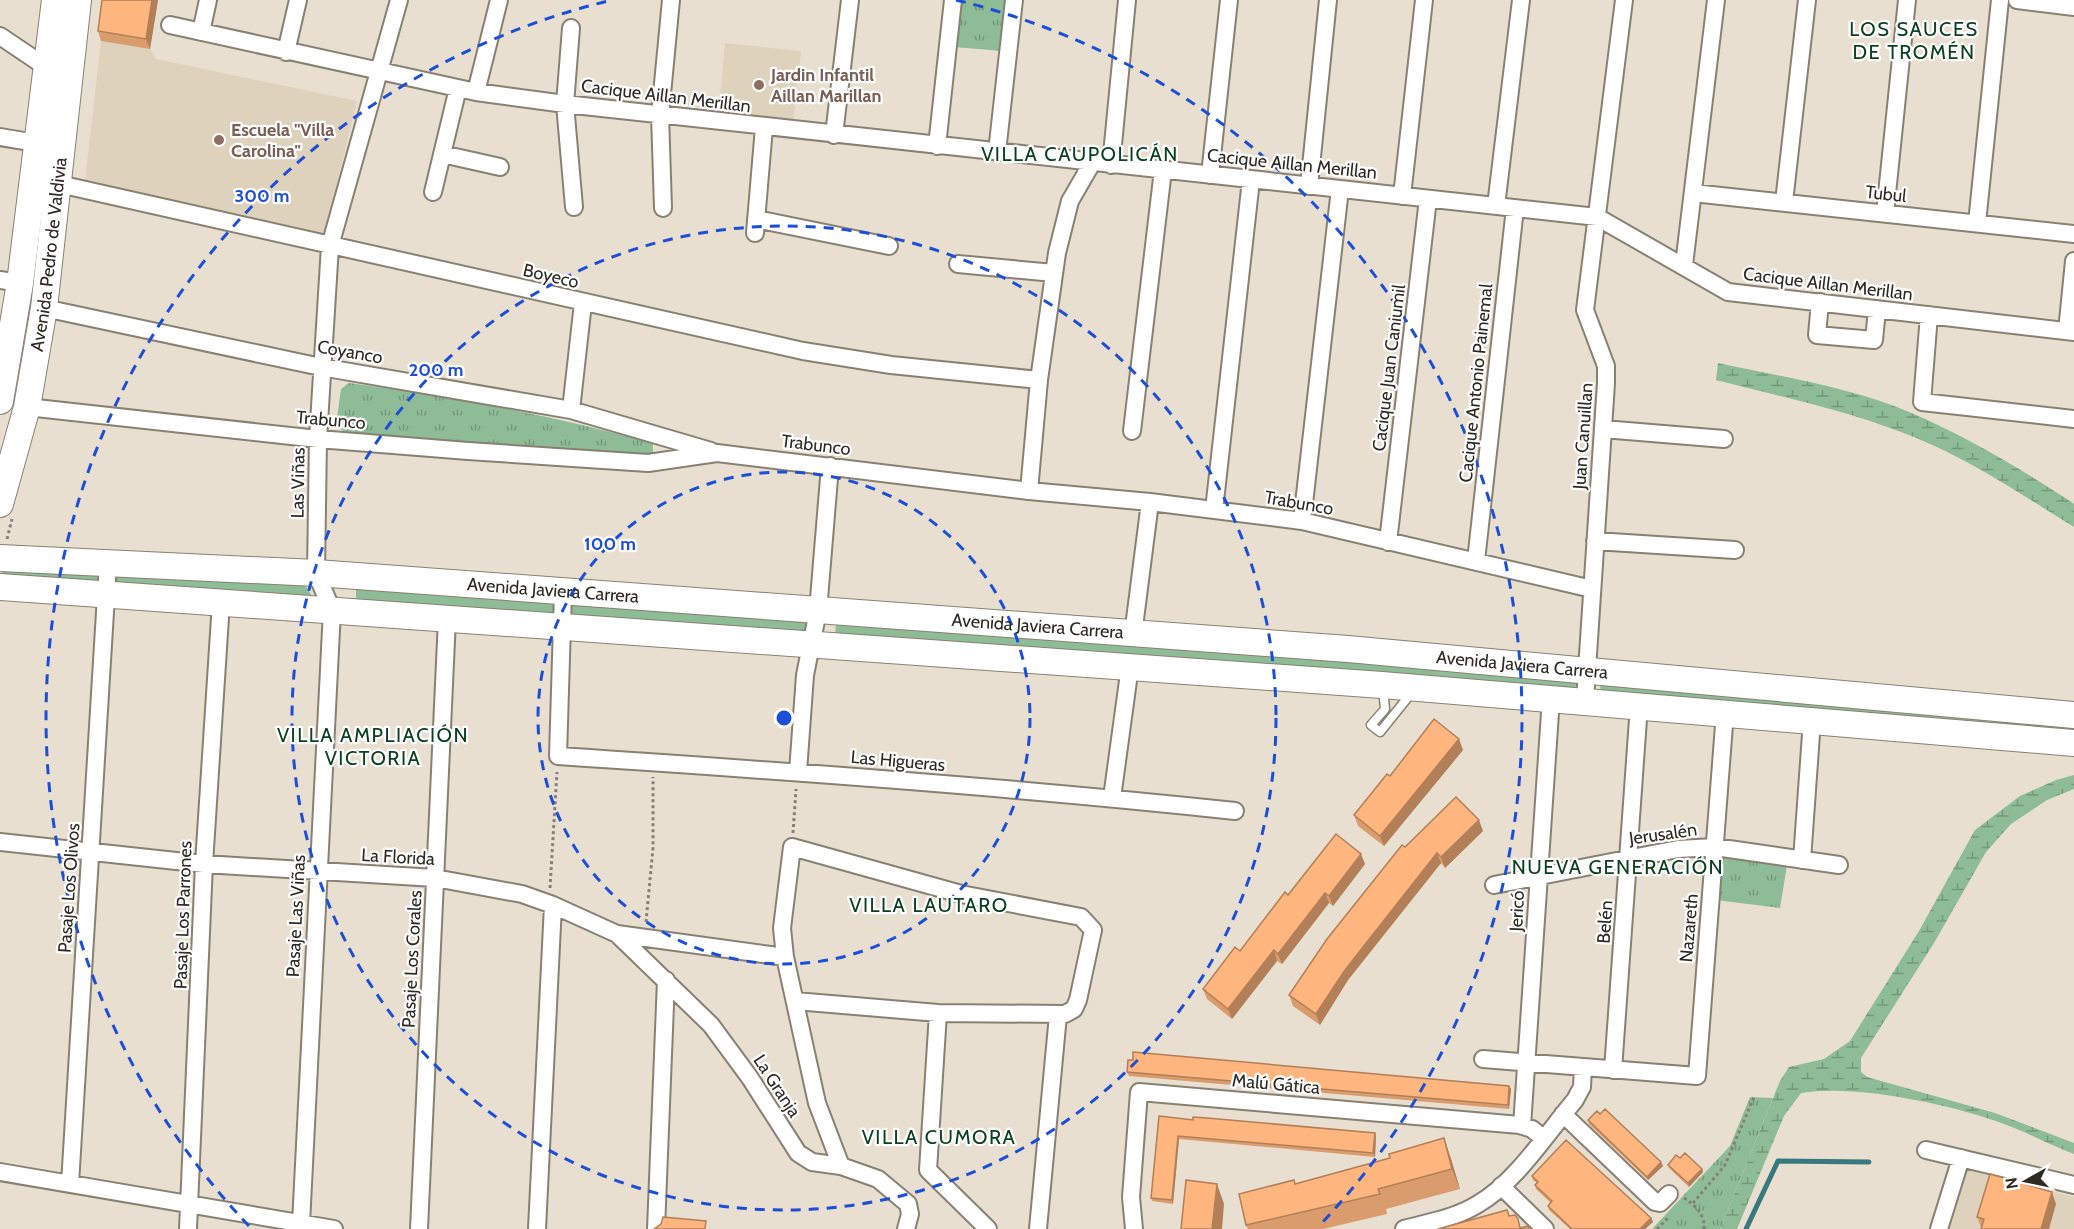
<svg xmlns="http://www.w3.org/2000/svg" width="2074" height="1229" font-family="Cabin,sans-serif">
<style>
.built{fill:#dfd2bc}
.green{fill:#8dbc96}
.wetland{fill:url(#wetland-marsh)}
.park{fill:url(#park-tufts)}
.lines{fill:none;stroke-linecap:round;stroke-linejoin:round}
.stream{stroke:#38797f;stroke-width:5}
.lane-casing{stroke:#888072;stroke-width:11}
.street-casing{stroke:#888072;stroke-width:20}
.primary-casing{stroke:#888072;stroke-width:28}
.path{stroke:#868076;stroke-width:3;stroke-dasharray:3 3;stroke-linecap:butt}
.lane{stroke:#fff;stroke-width:8}
.street{stroke:#fff;stroke-width:16}
.primary{stroke:#fff;stroke-width:26}
.wall{fill:#da9c6c}
.shaded-wall{fill:#b27f58}
.building{fill:#feb57e;stroke:#b27f58;stroke-width:1.5}
.ring{fill:none;stroke:#1d4ed8;stroke-width:3;stroke-dasharray:10 8}
.education-dot{fill:#8d6e63;stroke:#fff;stroke-width:2}
.labels{text-anchor:middle;stroke-width:4.5;stroke-linejoin:round;paint-order:stroke}
.education-label{font-size:18px;font-weight:bold;fill:#785e54;stroke:#fff;text-anchor:start}
.street-label{font-size:18px;fill:#2d2a24;stroke:#fff}
.neighbourhood-label{font-size:20px;letter-spacing:1.5px;fill:#0b4120;stroke:#fff}
.centre{fill:#1d4ed8;stroke:#fff;stroke-width:3}
.ring-label{font-size:18px;text-anchor:middle;font-weight:bold;fill:#1d4ed8;stroke:#fff;stroke-width:4.5;stroke-linejoin:round;paint-order:stroke}
</style>
<defs>
<pattern id="wetland-marsh" width="20" height="14" patternUnits="userSpaceOnUse" patternTransform="scale(1.5)"><rect width="20" height="14" fill="#8dbc96"/><path d="M1 5h8M5 5V1M11 12h8M15 12V8" fill="none" stroke="#74997a"/></pattern>
<pattern id="park-tufts" width="24" height="20" patternUnits="userSpaceOnUse" patternTransform="scale(1.5)"><rect width="24" height="20" fill="#8dbc96"/><path d="M3 7l-1-3M5 7V3M7 7l1-3M15 17l-1-3M17 17v-4M19 17l1-3" fill="none" stroke="#74997a"/></pattern>
</defs>
<rect width="100%" height="100%" fill="#e8dfd0"/>
<path class="built" d="M101,41L150,49L156,59L357,101L324,237L85,180Z
M725,43L801,51L793,126L718,118Z
M1962,1169L2074,1197V1229H1945Z"/>
<path class="green" d="M3,565L303,582L317,604L2,582Z
M356,586L554,604L553,621L356,604Z
M572,605L806,620L805,636L570,621Z
M836,620L1577,675L1575,691L835,638Z
M1600,683L2074,723V736L1601,694Z"/>
<path class="wetland" d="M1718,363C1778,376 1853,388 1909,412C1966,436 2019,468 2070,501L2074,504V527C2022,495 1971,460 1914,437C1851,411 1782,397 1716,380Z
M2074,775V789L2047,800L2011,824L1986,852L1934,943L1861,1058V1072L1867,1077L1995,1113L2074,1143V1154C2047,1144 2021,1129 1993,1120C1943,1103 1853,1084 1801,1093L1784,1116L1737,1229H1720L1780,1081L1789,1067L1824,1059L1850,1041L1919,931L1975,830L2020,796L2056,780Z"/>
<path class="park" d="M959,0H1007L1002,51L954,47Z
M349,383C452,396 553,416 653,443V454L348,435L336,425L341,389Z
M1724,855L1787,865L1780,908L1716,900L1720,857Z
M1750,1097L1773,1098L1720,1229H1652L1730,1146Z"/>
<g class="lines">
<path class="stream" d="M1746,1229L1778,1161L1869,1162"/>
<g class="lane-casing">
<path id="lane" d="M1383,688L1385,709L1371,725L1380,732L1413,691"/>
</g>
<g class="street-casing">
<path id="street" d="M2017,0L2074,7
M170,25L476,92L565,104L1597,217L1728,292L2074,332
M571,28L565,104L574,207
M201,32L208,0
M0,36L46,67
M286,52L298,0
M476,92L499,0
M834,135L850,0
M0,137L36,143
M937,146L953,0
M997,152L1014,0
M442,154L500,167
M1111,165L1127,0
M1210,175L1229,0
M59,184L803,351L891,365L1039,380
M1309,186L1328,0
M433,192L458,88
M1693,193L2074,234
M1402,196L1424,0
M1784,202L1807,0
M1496,206L1521,0
M663,208L660,115L671,0
M1885,213L1907,0
M756,219L889,246
M1977,223L2000,0
M755,233L764,127
M958,264L1054,273
M1684,265L1716,0
M0,280L20,283
M1820,302L1817,335L1874,340L1877,309
M44,308L321,367L571,410L711,451
M1929,315L1922,402L2074,419
M2067,331L2074,261
M27,407L318,439L468,451L648,463L717,453L1029,491L1150,502L1302,521L1592,589
M571,410L583,303
M1603,429L1724,439
M1132,431L1163,170
M1029,491L1039,380L1057,253L1070,201L1092,163
M1214,510L1251,180
M1302,521L1340,189
M1595,541L1735,550
M1388,542L1428,199
M1476,561L1515,208
M563,592L558,756C784,771 1010,787 1235,811
M1133,635L1150,502
M1585,700L1606,383V366L1585,310L1624,0
M798,772L805,675L818,611L830,466
M1112,798L1130,666
M0,842L204,864L435,878L522,894L553,905L617,934L785,957
M1802,860L1812,720
M1494,885L1678,849L1715,847L1839,865
M617,934L711,1025L750,1078L798,1153L812,1162L841,1166L878,1179L908,1204L910,1214L906,1229
M795,1001L938,1013L1065,1014L1074,1009L1078,1000L1093,930L1081,917L961,894L792,847L782,928L785,957L817,1103L841,1166
M938,1013L928,1170L988,1229
M1483,1059L1697,1076L1725,712
M1613,1070L1639,705
M1563,1114L1655,1202L1660,1203L1669,1194
M1522,1126L1551,698
M1926,1150L2074,1185
M0,1172L334,1229
M70,1184L108,563
M1501,1186L1545,1229
M301,1224L332,610L316,573L318,439L330,246L399,0
M188,1229L204,864L221,602
M419,1229L447,619
M537,1229L553,905
M656,1229L666,980
M1038,1229L1058,1015
M1134,1229L1131,1197L1139,1092L1520,1125L1532,1129L1543,1138
M1404,1229C1429,1222 1456,1218 1478,1204C1515,1183 1547,1133 1575,1100L1582,1087L1583,1067
M1939,1229L1961,1158"/>
</g>
<g class="primary-casing">
<g id="primary">
<path d="M0,401L20,283L55,0"/>
<path id="s1" d="M0,504L27,407L44,308L78,0"/>
<path id="s2" d="M0,558L316,573L1348,649L2074,715"/>
<path d="M0,587L1382,685L2074,743"/>
</g>
</g>
<path class="path" d="M7,539L12,519
M793,833L796,789
M550,888L557,772
M646,922L653,848V777
M1684,1198C1695,1205 1705,1214 1704,1229
M1693,1203L1725,1165L1754,1097
M1657,1229L1668,1218"/>
<use href="#lane" class="lane"/>
<use href="#street" class="street"/>
<use href="#primary" class="primary"/>
</g>
<path class="wall" d="M102,0H158L150,49L101,41L98,31Z
M1463,750L1384,846L1358,826L1354,815L1390,776Z
M1483,831L1445,868L1441,863L1348,980L1320,1025L1293,1006L1289,995L1405,847Z
M1365,864L1333,906L1329,903L1282,964L1277,961L1232,1019L1207,999L1203,989L1240,951L1288,895Z
M1127,1072L1509,1086L1511,1089L1509,1109L1129,1076Z
M1159,1116L1193,1120L1375,1133L1376,1136L1375,1157L1179,1139L1173,1204L1152,1201L1151,1198Z
M1588,1120L1663,1166L1648,1180L1589,1124Z
M1444,1138L1451,1159L1460,1189L1386,1209L1387,1214L1323,1229H1248L1246,1225L1296,1184L1390,1158Z
M1680,1158L1702,1169L1703,1172L1689,1187L1669,1168L1668,1165Z
M1532,1176L1651,1218L1653,1222L1645,1229H1570L1549,1210L1548,1206L1551,1203L1536,1189L1535,1185L1537,1183L1533,1180Z
M2056,1204L1981,1227L1977,1217Z"/>
<path class="shaded-wall" d="M152,0H158L150,49L146,39Z
M1459,739L1463,750L1384,846L1380,836Z
M1479,820L1483,831L1445,868L1441,857Z
M1437,853L1441,863L1348,980L1320,1025L1316,1014L1345,970Z
M1361,854L1365,864L1333,906L1329,896Z
M1325,893L1329,903L1282,964L1278,954Z
M1274,950L1277,961L1232,1019L1228,1009Z
M1509,1086L1511,1089L1509,1109L1508,1105Z
M1375,1133L1376,1136L1375,1157L1373,1153Z
M1178,1136L1179,1139L1173,1204L1172,1200Z
M1444,1138L1451,1159L1460,1189L1452,1169Z
M1661,1162L1663,1166L1648,1180L1647,1177Z
M1702,1169L1703,1172L1689,1187L1688,1183Z
M1217,1184L1224,1204L1222,1229H1212Z
M2052,1192L2056,1204L2049,1229H2041Z
M1651,1218L1653,1222L1645,1229H1640Z"/>
<path class="building" d="M102,0H152L146,39L98,31Z
M1434,719L1459,739L1380,836L1354,815L1387,774L1390,776Z
M1456,797L1479,820L1441,857L1437,853L1345,970L1316,1014L1289,995L1327,939L1402,845L1405,847Z
M1336,834L1361,854L1329,896L1325,893L1278,954L1274,950L1228,1009L1203,989L1235,947L1240,951L1285,892L1288,895Z
M1133,1052L1509,1086L1508,1105L1127,1072L1128,1060H1133Z
M1605,1109L1661,1162L1647,1177L1588,1120L1597,1111L1600,1114Z
M1159,1116L1193,1120V1117L1207,1118L1375,1133L1373,1153L1178,1136L1172,1200L1151,1198Z
M1444,1138L1452,1169L1378,1189L1380,1194L1246,1225L1239,1194L1294,1180L1295,1184L1390,1158L1389,1154Z
M1566,1140L1651,1218L1640,1229H1572L1548,1206L1552,1201L1535,1185L1538,1182L1532,1176Z
M1685,1153L1702,1169L1688,1183L1668,1165L1676,1155L1680,1158Z
M1990,1174L2052,1192L2041,1229H1981L1984,1219L1977,1217Z
M1186,1180L1217,1184L1212,1229H1181Z
M1507,1210L1509,1216L1515,1215L1518,1219L1520,1228L1528,1226L1529,1229H1438Z
M663,1217L706,1221L705,1229H654L661,1224Z"/>
<g class="ring">
<circle cx="784" cy="718" r="246"/>
<circle cx="784" cy="718" r="492"/>
<path d="M249 1226A738 738 0 0 1 612 0M956 0A738 738 0 0 1 1319 1226"/>
</g>
<g class="education-dot">
<circle cx="759" cy="85" r="6"/>
<circle cx="219" cy="140" r="6"/>
</g>
<g class="labels">
<g class="education-label">
<text x="771" y="81">Jardin Infantil<tspan x="771" dy="21">Aillan Marillan</tspan></text>
<text x="231" y="136">Escuela "Villa<tspan x="231" dy="21">Carolina"</tspan></text>
</g>
<g class="street-label">
<text transform="translate(666 96) rotate(7)" y="6">Cacique Aillan Merillan</text>
<text transform="translate(1292 164) rotate(6)" y="6">Cacique Aillan Merillan</text>
<text transform="translate(1886 194) rotate(6)" y="6">Tubul</text>
<text dy="6" stroke="none"><textPath href="#s1" startOffset="255">Avenida Pedro de Valdivia</textPath></text>
<text transform="translate(551 276) rotate(13)" y="6">Boyeco</text>
<text transform="translate(1828 284) rotate(7)" y="6">Cacique Aillan Merillan</text>
<text transform="translate(350 352) rotate(10)" y="6">Coyanco</text>
<text transform="translate(1389 368) rotate(-83)" y="6">Cacique Juan Caniumil</text>
<text transform="translate(1476 383) rotate(-84)" y="6">Cacique Antonio Painemal</text>
<text transform="translate(331 420) rotate(5)" y="6">Trabunco</text>
<text transform="translate(1583 436) rotate(-86)" y="6">Juan Canuillan</text>
<text transform="translate(816 445) rotate(7)" y="6">Trabunco</text>
<text transform="translate(298 483) rotate(-89)" y="6">Las Viñas</text>
<text transform="translate(1299 503) rotate(10)" y="6">Trabunco</text>
<text dy="6" stroke="none"><textPath href="#s2" startOffset="554">Avenida Javiera Carrera</textPath></text>
<text dy="6" stroke="none"><textPath href="#s2" startOffset="1040">Avenida Javiera Carrera</textPath></text>
<text dy="6" stroke="none"><textPath href="#s2" startOffset="1526">Avenida Javiera Carrera</textPath></text>
<text transform="translate(898 761) rotate(5)" y="6">Las Higueras</text>
<text transform="translate(1663 834) rotate(-8)" y="6">Jerusalén</text>
<text transform="translate(398 857) rotate(3)" y="6">La Florida</text>
<text transform="translate(69 888) rotate(-86)" y="6">Pasaje Los Olivos</text>
<text transform="translate(1517 911) rotate(-87)" y="6">Jericó</text>
<text transform="translate(183 915) rotate(-88)" y="6">Pasaje Los Parrones</text>
<text transform="translate(296 916) rotate(-87)" y="6">Pasaje Las Viñas</text>
<text transform="translate(1605 922) rotate(-86)" y="6">Belén</text>
<text transform="translate(1689 928) rotate(-85)" y="6">Nazareth</text>
<text transform="translate(412 959) rotate(-87)" y="6">Pasaje Los Corales</text>
<text transform="translate(1276 1084) rotate(5)" y="6">Malú Gática</text>
<text transform="translate(777 1086) rotate(57)" y="6">La Granja</text>
</g>
<g class="neighbourhood-label">
<text x="1914" y="36">LOS SAUCES<tspan x="1914" dy="23">DE TROMÉN</tspan></text>
<text x="1080" y="161">VILLA CAUPOLICÁN</text>
<text x="373" y="742">VILLA AMPLIACIÓN<tspan x="373" dy="23">VICTORIA</tspan></text>
<text x="1618" y="874">NUEVA GENERACIÓN</text>
<text x="929" y="912">VILLA LAUTARO</text>
<text x="939" y="1144">VILLA CUMORA</text>
</g>
</g>
<circle cx="784" cy="718" r="9" class="centre"/>
<g class="ring-label">
<text x="262" y="202">300 m</text>
<text x="436" y="376">200 m</text>
<text x="610" y="550">100 m</text>
</g>
<g transform="translate(2026 1181) rotate(261)" stroke="#ffffff" stroke-width="4.5" paint-order="stroke">
<path d="M0-4.5L10 22L0 15L-10 22Z" fill="#2d2a24"/>
<text y="-9" font-size="16" font-weight="bold" text-anchor="middle" fill="#2d2a24">N</text>
</g>
</svg>
